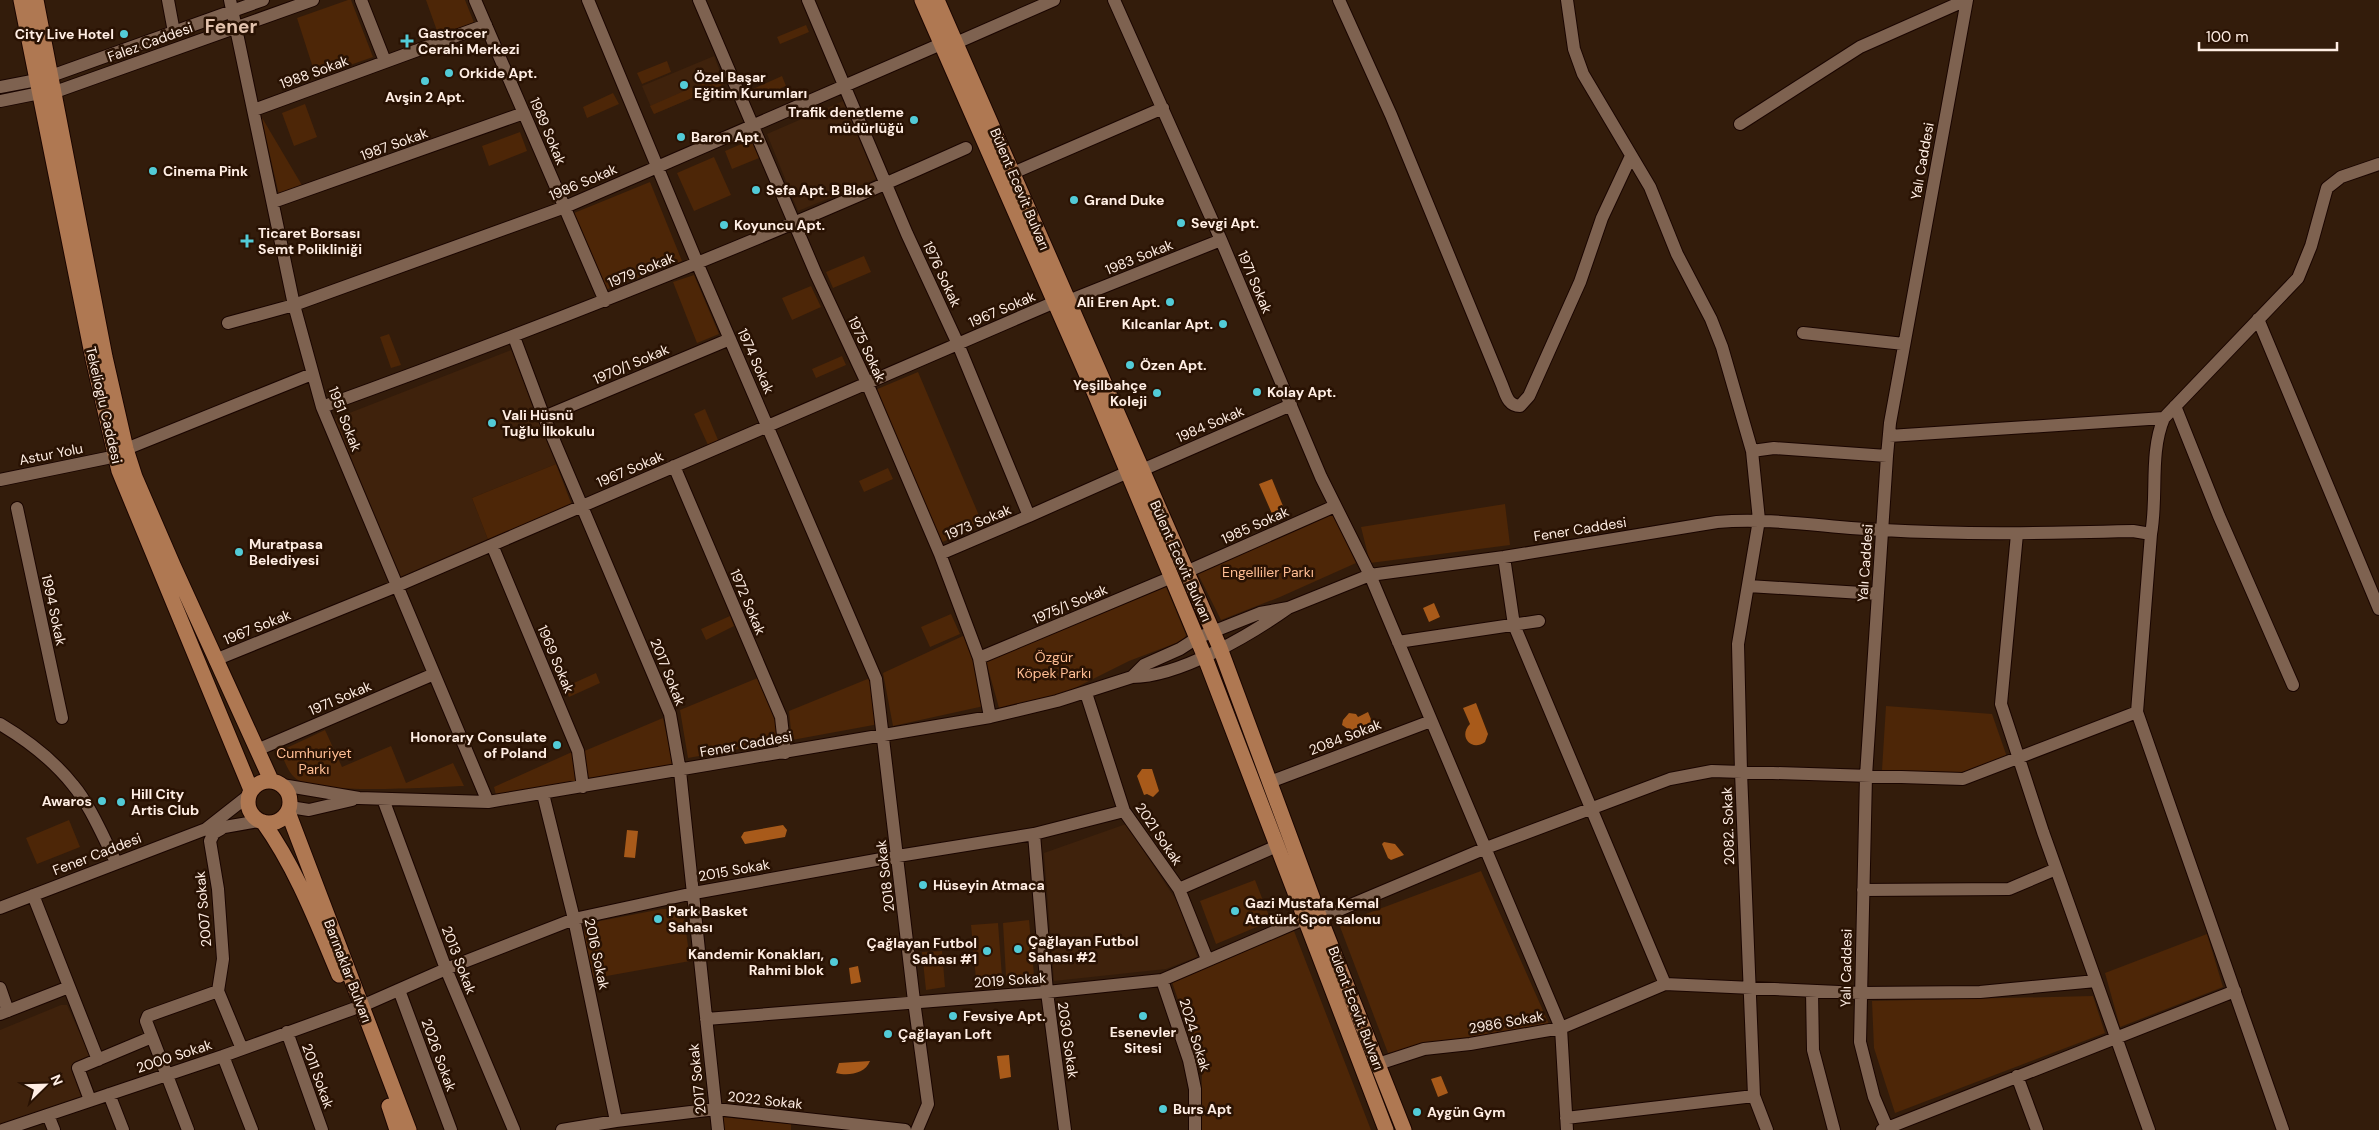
<svg xmlns="http://www.w3.org/2000/svg" width="2379" height="1130" font-family="'DM Sans',sans-serif">
<style>
.built{fill:#3f220c}
.green{fill:#4d2607}
.water{fill:#a85a1a}
.lines{fill:none;stroke-linecap:round;stroke-linejoin:round}
.minor-casing{stroke:#1a0500;stroke-width:14}
.major-casing{stroke:#1a0500;stroke-width:17}
.minor{stroke:#7e6250;stroke-width:12}
.major{stroke:#af7852;stroke-width:15}
.poi-dot{fill:#52cbd7;stroke:#291203;stroke-width:2}
.labels{text-anchor:middle;stroke-width:5;stroke-linejoin:round;paint-order:stroke}
.poi-label{font-size:14px;font-weight:bold;fill:#ffeee4;stroke:#291203;text-anchor:start}
.street-label{font-size:14px;fill:#ffeee4;stroke:#291203}
.park-label{font-size:14px;fill:#ffbe94;stroke:#291203}
.district-label{font-size:19px;font-weight:bold;fill:#e4c4af;stroke:#291203}
</style>
<rect width="100%" height="100%" fill="#331c0b"/>
<path class="built" d="M714,56L725,84L654,114L642,86Z
M843,101L876,179L798,211L767,134Z
M514,349L556,464L472,498L489,542L401,578L334,419Z
M1126,824L1178,903L1197,957L1166,969L1054,981L1044,853Z
M61,1005H67L91,1058L71,1066L83,1099L0,1126V1030Z"/>
<path class="green" d="M348,0H351L373,57L316,77L297,18Z
M426,0H465L477,30L441,42Z
M806,25L809,32L780,44L777,37Z
M667,61L671,72L642,84L637,73Z
M721,75L725,84L654,114L650,106Z
M782,76L786,86L757,98L753,89Z
M613,93L619,104L587,118L583,107Z
M305,104L317,137L294,146L282,113Z
M261,116L303,187L279,195Z
M520,132L527,151L489,166L482,146Z
M751,140L759,158L732,169L725,151Z
M714,157L731,195L694,211L677,173Z
M650,182L682,261L605,290L574,213Z
M864,256L871,272L833,288L826,272Z
M694,275L719,334L697,343L673,282Z
M811,286L821,307L792,320L782,298Z
M389,334L401,365L391,368L380,337Z
M842,356L846,365L816,378L812,369Z
M918,372L983,525L940,543L875,390Z
M705,409L718,440L708,445L694,414Z
M556,464L573,508L489,542L472,498Z
M888,468L893,479L864,492L859,481Z
M1505,504L1510,545L1370,563L1361,527Z
M1333,513L1356,563L1280,597L1221,620L1197,572Z
M1166,587L1186,635L1184,640L1129,661L1063,694L999,708L986,661Z
M951,614L960,634L930,647L921,627Z
M730,616L734,626L706,640L701,629Z
M965,635L974,660L984,706L893,726L883,673Z
M596,673L600,683L569,697L565,687Z
M760,677L776,718L778,742L688,758L680,710Z
M870,678L879,724L792,740L789,711Z
M1886,706L1992,714L2007,757L1962,774L1882,770Z
M663,718L673,765L589,778L585,772L582,752Z
M325,730L342,767L391,746L406,783L453,763L464,786C431,787 323,795 298,780C288,774 285,761 280,751Z
M572,752L577,781L496,795L494,787Z
M69,820L80,847L37,864L26,838Z
M1481,871L1549,1024L1388,1053L1339,924Z
M1255,880L1271,921L1216,944L1200,901Z
M662,909H683L690,961L590,979L580,933L600,921Z
M1029,920L1034,975L1006,976L1003,923Z
M998,923L1002,977L976,979L971,925Z
M1294,931L1371,1130H1201L1202,1070L1172,982Z
M2207,934L2223,987L2120,1027L2105,973Z
M942,951L945,987L926,990L922,952Z
M2093,996L2105,1033L1895,1113L1874,1048L1872,1001Z
M722,1117L791,1124V1130H723Z"/>
<path class="water" d="M1272,479L1285,511L1273,516L1259,484Z
M1434,603L1440,617L1429,622L1423,608Z
M1476,703L1488,734L1485,742C1471,752 1458,736 1470,724L1463,708Z
M1368,712L1373,724L1351,731L1342,725L1343,720L1349,713L1356,714L1358,717Z
M1142,769H1152L1159,791L1153,797L1147,794L1144,795L1137,776Z
M783,825L787,830L785,837L745,844L741,837L744,832Z
M627,830L638,831L635,858L624,857Z
M1384,842L1395,844L1404,855L1391,860L1388,858L1382,844Z
M858,966L861,982L851,984L849,968Z
M1009,1055L1011,1077L1000,1079L997,1056Z
M870,1061C865,1074 848,1076 836,1073L839,1063Z
M1441,1076L1448,1093L1438,1097L1431,1079Z"/>
<g class="lines">
<g class="minor-casing">
<path id="minor" d="M168,0L174,32
M230,0L294,305L322,407L488,802
M361,0L385,61
M475,0L605,301
M588,0L701,272L876,679L914,1001L928,1104L917,1130
M699,0L816,274L867,383L940,554L979,658L990,717
M808,0L907,234L958,344L1029,516L1128,472
M1114,0L1221,240L1321,477L1370,575L1561,1028L1665,984L1514,625L1504,557
M1339,0L1391,115L1502,385C1506,395 1508,406 1520,406L1529,396L1580,282L1602,218L1631,156
M1567,0L1574,49L1583,74L1650,187L1677,254L1711,319L1722,347L1752,451L1759,520L1738,644L1741,772L1754,1096L1767,1130
M956,43L1054,0
M51,76L263,0
M0,87L37,80
M55,92L313,0
M0,101L40,93
M254,110L486,25
M1740,124L1860,47L1966,0
M1013,173L1163,108
M273,202L524,113
M1068,301L1221,240
M2258,319L2379,609
M228,323L294,305L565,207L941,44
M1803,333L1904,344
M514,337L544,417L670,714L680,771L718,1130
M2175,406L2219,516L2293,685
M322,407C540,328 755,243 966,148
M544,417L730,339
M1889,436L2164,418
M126,449L312,374
M1752,451L1774,448L1887,456
M674,466L781,717L785,753
M1142,470L1291,405
M0,480L107,458
M17,508L62,718
M2017,534L2001,704L2043,832L2149,1130
M2151,534L2137,712L2283,1130
M492,545L578,751L583,787
M940,554L1029,516
M1186,572L1335,506
M1748,586L1878,594
M1288,608L1370,575L1504,557L1717,522C1773,517 1828,528 1883,530C1967,535 2050,533 2133,531L2151,534C2158,496 2149,453 2164,418L2298,278L2311,246L2327,188L2341,177L2379,164
M1288,608C1250,635 1179,677 1132,677L1144,665L1180,649L1197,638L1260,613Z
M1398,642L1539,621
M979,658L1172,577
M215,660L397,586L1055,302
M1086,693L1124,811L1179,889L1207,959
M0,724C27,740 54,761 73,785C90,805 104,839 116,862
M257,750L434,674
M1270,782L1431,721
M282,785L359,798L488,802L990,717L1057,701L1132,677
M543,794L574,919L616,1121
M383,799L446,969L514,1130
M290,807L309,810L352,800
M213,829L259,821
M221,829L214,833L210,841L218,889L223,959L218,991L242,1049
M1034,834L1047,992L1065,1130
M1179,889L1277,846
M1863,890L2009,889L2056,869
M33,895L98,1060
M0,908L206,829L248,796
M1320,918L1486,848L1670,779L1712,771L1963,779L2137,712
M1162,980L1189,1060L1195,1089V1130
M1665,984L1861,993L1980,992L2096,981
M0,988L8,1011
M399,990L451,1130
M1812,991L1813,1050L1834,1130
M362,1006L446,969L574,919L694,893L898,856L1034,834L1124,811
M0,1014L69,987
M706,1019L1047,992L1162,980L1304,919
M287,1032L322,1130
M223,1056L252,1130
M1378,1064L1424,1049L1470,1044L1561,1028L1567,1130
M2017,1076L2037,1130
M109,1094L123,1130
M90,1100L78,1068L152,1037
M48,1115L54,1130
M1566,1118L1754,1096
M3,1130L223,1056L353,1009
M188,1130L146,1021L148,1016L218,991
M562,1130L616,1121L716,1109L905,1130
M1882,1130L2235,991
M1888,1130L1874,1097L1860,1042L1866,776L1887,456L1890,423L1967,0"/>
</g>
<g class="major-casing">
<path id="major" d="M21,0L93,359L119,471L251,790
M36,0L105,357L126,449L135,477L173,565L271,780
M922,0L1095,394L1204,655L1386,1130
M937,0L1220,648L1320,918L1404,1130
M248 802a21 21 0 1 1 42 0a21 21 0 1 1-42 0Z
M288,812L409,1130
M263,822C296,868 317,923 339,975
M389,1106L397,1130"/>
</g>
<use href="#minor" class="minor"/>
<use href="#major" class="major"/>
</g>
<g class="poi-dot">
<circle cx="124" cy="34" r="5"/>
<path d="M404.5 33.5h5v5h5v5h-5v5h-5v-5h-5v-5h5z"/>
<circle cx="449" cy="73" r="5"/>
<circle cx="425" cy="81" r="5"/>
<circle cx="684" cy="85" r="5"/>
<circle cx="914" cy="120" r="5"/>
<circle cx="681" cy="137" r="5"/>
<circle cx="153" cy="171" r="5"/>
<circle cx="756" cy="190" r="5"/>
<circle cx="1074" cy="200" r="5"/>
<circle cx="1181" cy="223" r="5"/>
<circle cx="724" cy="225" r="5"/>
<path d="M244.5 233.5h5v5h5v5h-5v5h-5v-5h-5v-5h5z"/>
<circle cx="1170" cy="302" r="5"/>
<circle cx="1223" cy="324" r="5"/>
<circle cx="1130" cy="365" r="5"/>
<circle cx="1257" cy="392" r="5"/>
<circle cx="1157" cy="393" r="5"/>
<circle cx="492" cy="423" r="5"/>
<circle cx="239" cy="552" r="5"/>
<circle cx="557" cy="745" r="5"/>
<circle cx="102" cy="801" r="5"/>
<circle cx="121" cy="802" r="5"/>
<circle cx="923" cy="885" r="5"/>
<circle cx="1235" cy="911" r="5"/>
<circle cx="658" cy="919" r="5"/>
<circle cx="1018" cy="949" r="5"/>
<circle cx="987" cy="951" r="5"/>
<circle cx="834" cy="962" r="5"/>
<circle cx="953" cy="1016" r="5"/>
<circle cx="1143" cy="1016" r="5"/>
<circle cx="888" cy="1034" r="5"/>
<circle cx="1163" cy="1109" r="5"/>
<circle cx="1417" cy="1112" r="5"/>
</g>
<g class="labels">
<g class="poi-label">
<text x="418" y="38">Gastrocer<tspan x="418" dy="16">Cerahi Merkezi</tspan></text>
<text x="114" y="39" text-anchor="end">City Live Hotel</text>
<text x="459" y="78">Orkide Apt.</text>
<text x="694" y="82">Özel Başar<tspan x="694" dy="16">Eğitim Kurumları</tspan></text>
<text x="425" y="102" text-anchor="middle">Avşin 2 Apt.</text>
<text x="904" y="117" text-anchor="end">Trafik denetleme<tspan x="904" dy="16">müdürlüğü</tspan></text>
<text x="691" y="142">Baron Apt.</text>
<text x="163" y="176">Cinema Pink</text>
<text x="766" y="195">Sefa Apt. B Blok</text>
<text x="1084" y="205">Grand Duke</text>
<text x="1191" y="228">Sevgi Apt.</text>
<text x="734" y="230">Koyuncu Apt.</text>
<text x="258" y="238">Ticaret Borsası<tspan x="258" dy="16">Semt Polikliniği</tspan></text>
<text x="1160" y="307" text-anchor="end">Ali Eren Apt.</text>
<text x="1213" y="329" text-anchor="end">Kılcanlar Apt.</text>
<text x="1140" y="370">Özen Apt.</text>
<text x="1147" y="390" text-anchor="end">Yeşilbahçe<tspan x="1147" dy="16">Koleji</tspan></text>
<text x="1267" y="397">Kolay Apt.</text>
<text x="502" y="420">Vali Hüsnü<tspan x="502" dy="16">Tuğlu İlkokulu</tspan></text>
<text x="249" y="549">Muratpasa<tspan x="249" dy="16">Belediyesi</tspan></text>
<text x="547" y="742" text-anchor="end">Honorary Consulate<tspan x="547" dy="16">of Poland</tspan></text>
<text x="131" y="799">Hill City<tspan x="131" dy="16">Artis Club</tspan></text>
<text x="92" y="806" text-anchor="end">Awaros</text>
<text x="933" y="890">Hüseyin Atmaca</text>
<text x="1245" y="908">Gazi Mustafa Kemal<tspan x="1245" dy="16">Atatürk Spor salonu</tspan></text>
<text x="668" y="916">Park Basket<tspan x="668" dy="16">Sahası</tspan></text>
<text x="1028" y="946">Çağlayan Futbol<tspan x="1028" dy="16">Sahası #2</tspan></text>
<text x="977" y="948" text-anchor="end">Çağlayan Futbol<tspan x="977" dy="16">Sahası #1</tspan></text>
<text x="824" y="959" text-anchor="end">Kandemir Konakları,<tspan x="824" dy="16">Rahmi blok</tspan></text>
<text x="963" y="1021">Fevsiye Apt.</text>
<text x="1143" y="1037" text-anchor="middle">Esenevler<tspan x="1143" dy="16">Sitesi</tspan></text>
<text x="898" y="1039">Çağlayan Loft</text>
<text x="1173" y="1114">Burs Apt</text>
<text x="1427" y="1117">Aygün Gym</text>
</g>
<g class="street-label">
<text transform="translate(150 42) rotate(-20)" y="5">Falez Caddesi</text>
<text transform="translate(314 72) rotate(-20)" y="5">1988 Sokak</text>
<text transform="translate(548 131) rotate(67)" y="5">1989 Sokak</text>
<text transform="translate(394 144) rotate(-20)" y="5">1987 Sokak</text>
<text transform="translate(1922 161) rotate(-80)" y="5">Yalı Caddesi</text>
<text transform="translate(583 182) rotate(-23)" y="5">1986 Sokak</text>
<text transform="translate(1020 189) rotate(67)" y="5">Bülent Ecevit Bulvarı</text>
<text transform="translate(1139 257) rotate(-22)" y="5">1983 Sokak</text>
<text transform="translate(641 270) rotate(-22)" y="5">1979 Sokak</text>
<text transform="translate(942 274) rotate(65)" y="5">1976 Sokak</text>
<text transform="translate(1255 282) rotate(67)" y="5">1971 Sokak</text>
<text transform="translate(1002 309) rotate(-23)" y="5">1967 Sokak</text>
<text transform="translate(867 349) rotate(65)" y="5">1975 Sokak</text>
<text transform="translate(756 361) rotate(66)" y="5">1974 Sokak</text>
<text transform="translate(631 364) rotate(-23)" y="5">1970/1 Sokak</text>
<text transform="translate(104 405) rotate(77)" y="5">Tekelioglu Caddesi</text>
<text transform="translate(345 419) rotate(69)" y="5">1951 Sokak</text>
<text transform="translate(1210 424) rotate(-23)" y="5">1984 Sokak</text>
<text transform="translate(51 454) rotate(-11)" y="5">Astur Yolu</text>
<text transform="translate(630 469) rotate(-23)" y="5">1967 Sokak</text>
<text transform="translate(978 522) rotate(-23)" y="5">1973 Sokak</text>
<text transform="translate(1255 525) rotate(-24)" y="5">1985 Sokak</text>
<text transform="translate(1580 529) rotate(-9)" y="5">Fener Caddesi</text>
<text transform="translate(1181 561) rotate(66)" y="5">Bülent Ecevit Bulvarı</text>
<text transform="translate(1865 563) rotate(-86)" y="5">Yalı Caddesi</text>
<text transform="translate(748 602) rotate(67)" y="5">1972 Sokak</text>
<text transform="translate(1070 604) rotate(-23)" y="5">1975/1 Sokak</text>
<text transform="translate(54 610) rotate(78)" y="5">1994 Sokak</text>
<text transform="translate(257 627) rotate(-22)" y="5">1967 Sokak</text>
<text transform="translate(556 659) rotate(67)" y="5">1969 Sokak</text>
<text transform="translate(668 672) rotate(68)" y="5">2017 Sokak</text>
<text transform="translate(340 698) rotate(-23)" y="5">1971 Sokak</text>
<text transform="translate(1345 737) rotate(-21)" y="5">2084 Sokak</text>
<text transform="translate(746 744) rotate(-10)" y="5">Fener Caddesi</text>
<text transform="translate(1728 826) rotate(-92)" y="5">2082. Sokak</text>
<text transform="translate(1159 834) rotate(56)" y="5">2021 Sokak</text>
<text transform="translate(97 854) rotate(-21)" y="5">Fener Caddesi</text>
<text transform="translate(734 870) rotate(-10)" y="5">2015 Sokak</text>
<text transform="translate(885 876) rotate(-97)" y="5">2018 Sokak</text>
<text transform="translate(203 909) rotate(-95)" y="5">2007 Sokak</text>
<text transform="translate(597 954) rotate(78)" y="5">2016 Sokak</text>
<text transform="translate(459 960) rotate(69)" y="5">2013 Sokak</text>
<text transform="translate(1846 968) rotate(-89)" y="5">Yalı Caddesi</text>
<text transform="translate(348 971) rotate(69)" y="5">Barınaklar Bulvarı</text>
<text transform="translate(1010 980) rotate(-4)" y="5">2019 Sokak</text>
<text transform="translate(1356 1008) rotate(69)" y="5">Bülent Ecevit Bulvarı</text>
<text transform="translate(1506 1022) rotate(-10)" y="5">2986 Sokak</text>
<text transform="translate(1195 1035) rotate(73)" y="5">2024 Sokak</text>
<text transform="translate(1068 1040) rotate(82)" y="5">2030 Sokak</text>
<text transform="translate(439 1055) rotate(70)" y="5">2026 Sokak</text>
<text transform="translate(174 1056) rotate(-18)" y="5">2000 Sokak</text>
<text transform="translate(318 1076) rotate(70)" y="5">2011 Sokak</text>
<text transform="translate(697 1079) rotate(-96)" y="5">2017 Sokak</text>
<text transform="translate(765 1100) rotate(6)" y="5">2022 Sokak</text>
</g>
<g class="park-label">
<text x="1268" y="577">Engelliler Parkı</text>
<text x="1054" y="662">Özgür<tspan x="1054" dy="16">Köpek Parkı</tspan></text>
<text x="314" y="758">Cumhuriyet<tspan x="314" dy="16">Parkı</tspan></text>
</g>
<g class="district-label">
<text x="231" y="33">Fener</text>
</g>
</g>
<g transform="translate(45 1085) rotate(67)" stroke="#291203" stroke-width="4" paint-order="stroke">
<path d="M0-4L9 19L0 12L-9 19Z" fill="#ffeee4"/>
<text y="-8" font-size="14" font-weight="bold" text-anchor="middle" fill="#ffeee4">N</text>
</g>
<path d="M2199 42v8h138v-8" fill="none" stroke="#ffeee4" stroke-width="2.5"/>
<text x="2206" y="42" font-size="15" fill="#ffeee4" stroke="#291203" stroke-width="4" paint-order="stroke">100 m</text>
</svg>
